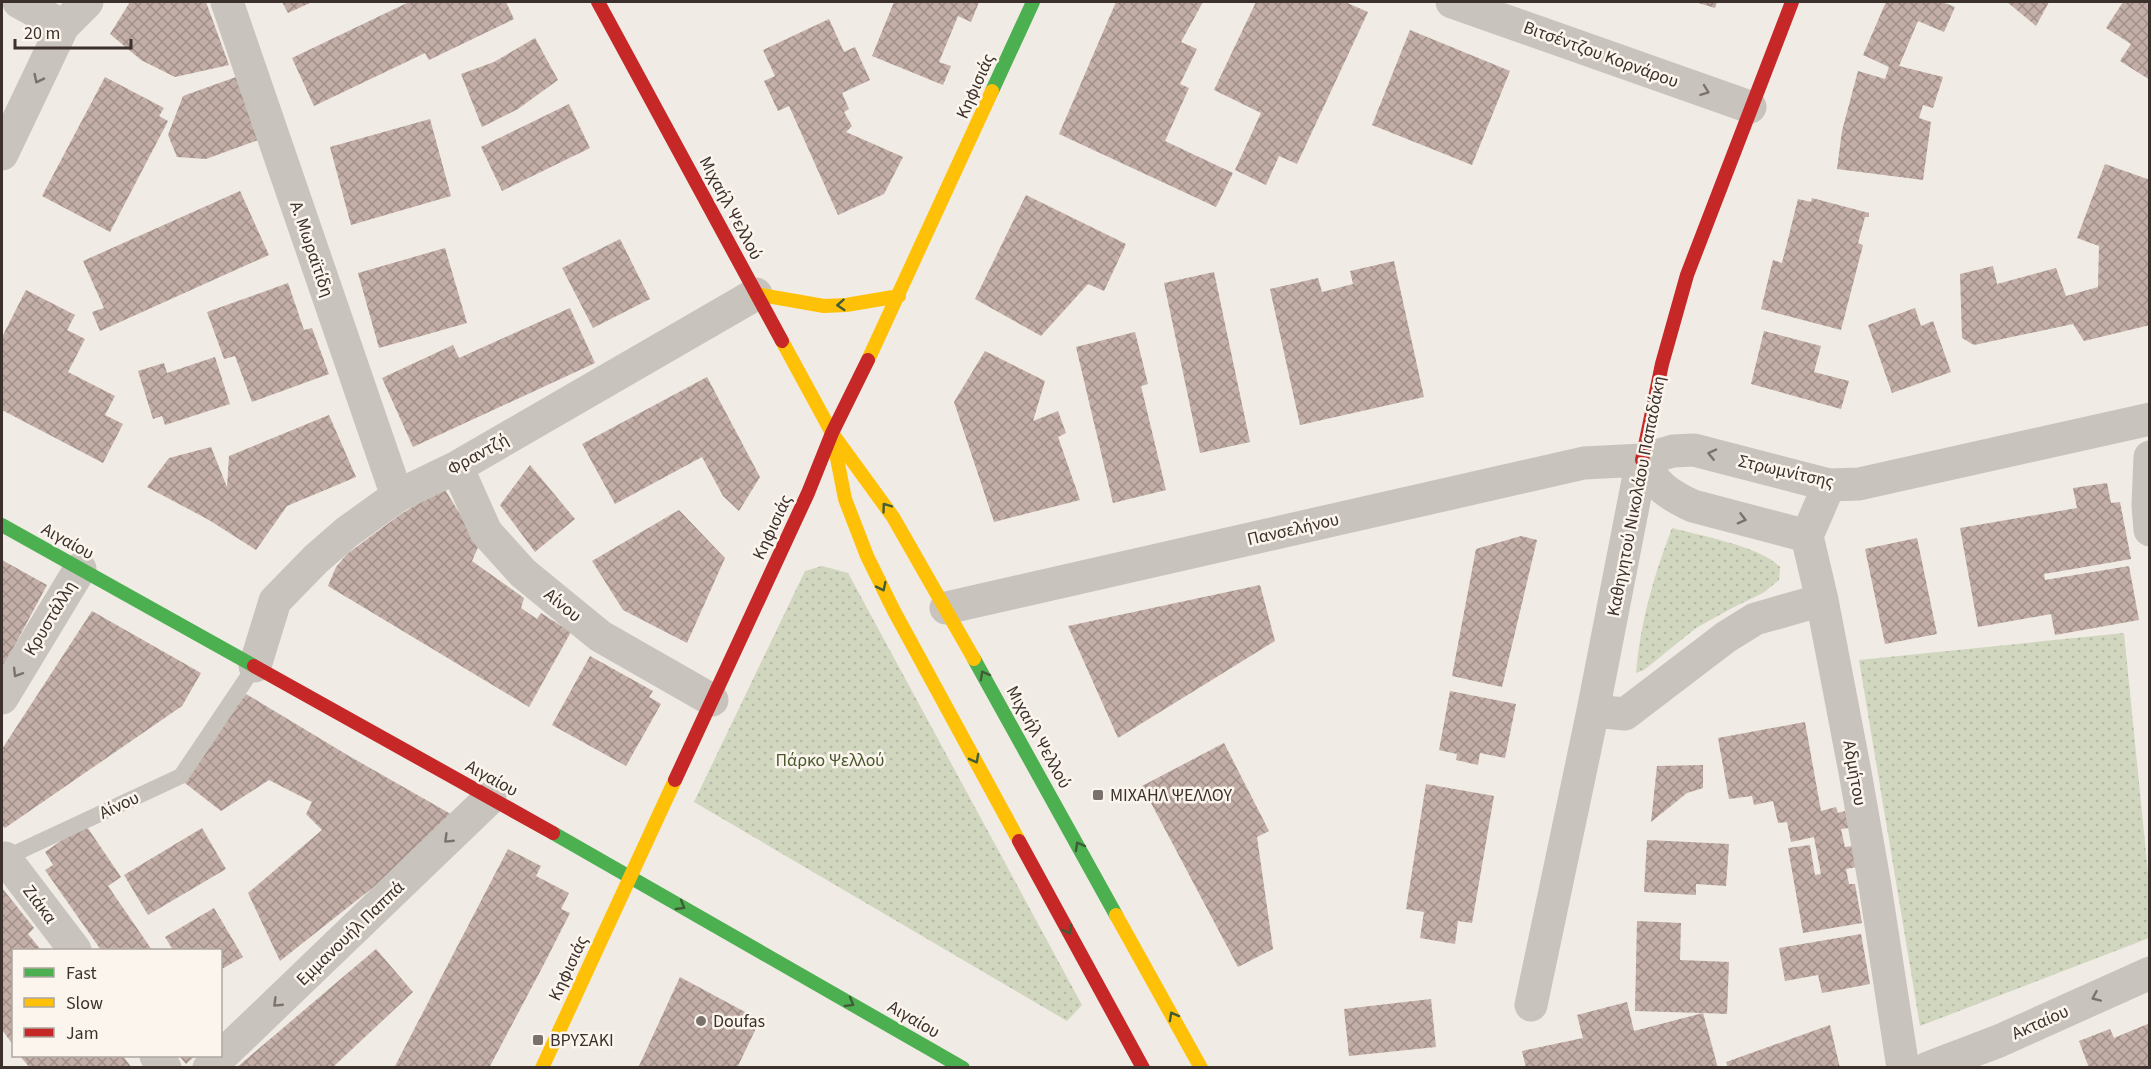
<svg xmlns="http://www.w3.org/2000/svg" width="2151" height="1069" font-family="'Source Sans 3',sans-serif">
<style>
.grass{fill:url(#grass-dots)}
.building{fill:url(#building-cross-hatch)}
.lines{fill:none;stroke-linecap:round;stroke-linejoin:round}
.lane{stroke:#c9c3be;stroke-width:16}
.street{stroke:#c9c3be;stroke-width:33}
.fast{stroke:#4caf50;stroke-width:14}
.slow{stroke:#ffc107;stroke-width:14}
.jam{stroke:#c62828;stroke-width:14}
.oneway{stroke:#7b726d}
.oneway2{stroke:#415c38}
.poi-dot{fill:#7a716c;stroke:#fbf5ee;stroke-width:2}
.labels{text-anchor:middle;stroke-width:5;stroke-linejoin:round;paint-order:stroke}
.street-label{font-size:18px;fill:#3b302b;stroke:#fbf5ee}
.park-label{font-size:18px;fill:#4a5a2e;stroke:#fbf5ee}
.poi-label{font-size:18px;fill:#3b302b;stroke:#fbf5ee;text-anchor:start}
</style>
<defs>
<pattern id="grass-dots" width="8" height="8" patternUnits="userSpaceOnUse" patternTransform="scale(1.5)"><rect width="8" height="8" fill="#d1d6bf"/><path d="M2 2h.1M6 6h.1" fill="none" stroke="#b4b8a4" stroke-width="1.8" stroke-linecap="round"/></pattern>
<pattern id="building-cross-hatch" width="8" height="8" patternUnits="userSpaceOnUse" patternTransform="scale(1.5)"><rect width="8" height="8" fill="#c3afa7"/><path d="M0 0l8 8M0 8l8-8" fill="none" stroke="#a08f88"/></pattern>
</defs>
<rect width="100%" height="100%" fill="#f0ebe5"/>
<path class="grass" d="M1672,528C1701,536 1760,546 1780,567L1779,580L1763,593L1734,607L1696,628L1644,670L1636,673C1640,623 1654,575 1672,528Z
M822,566L848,573L1082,1005L1067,1021L694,802L805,571Z
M2124,633L2149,883V938L1920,1026L1859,660Z"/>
<path class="building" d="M130,2H206L229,65L175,77L141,60L110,34Z
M282,2H312L288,13Z
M409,2H506L514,19L429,60L425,53L314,106L292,58Z
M894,2H979L971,22L958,16L939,62L951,66L943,85L872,56Z
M1116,2H1203L1181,42L1197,49L1180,84L1189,88L1165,141L1233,173L1216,207L1059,134Z
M1256,2H1345L1368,12L1297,164L1279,156L1266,185L1235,170L1261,113L1214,90Z
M1695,2H1717L1715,8Z
M1886,2H1942L1955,7L1944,32L1918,21L1899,66L1943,77L1933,108L1923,105L1919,118L1931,122L1923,180L1837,169L1842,131L1858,71L1885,79L1889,67L1863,55Z
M2007,2H2049L2036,26Z
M2123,2H2150V80L2120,61L2131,44L2106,28Z
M829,19L844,52L855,47L870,80L842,93L849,109L844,112L852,126L846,132L903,157L884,194L838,215L789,106L778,111L764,81L775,76L763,50Z
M1410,30L1510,71L1472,165L1372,125Z
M535,38L558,80L518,109L482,127L461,74L494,62Z
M105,77L164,108L159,116L168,121L110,232L42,196Z
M236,77L258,140L206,159L177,157L168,135L183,96Z
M569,104L590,148L502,191L481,147Z
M430,119L451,196L351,225L330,147Z
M2105,164L2150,180V325L2084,341L2073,324L1974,345L1962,338L1960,274L1993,266L1997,284L2056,268L2066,296L2098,287L2099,246L2077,238Z
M240,191L269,255L100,331L92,312L104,308L83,261Z
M1026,195L1126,244L1104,291L1088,284L1041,336L975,299Z
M1812,198L1869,213V217H1865L1858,243L1863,245L1841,330L1761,309L1773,260L1782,263L1798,199L1811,202Z
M620,239L650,299L593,328L562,268Z
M445,248L467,323L379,348L358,273Z
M1394,261L1424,397L1300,425L1270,289L1318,278L1322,292L1353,284L1350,271Z
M1214,272L1250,442L1200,453L1164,283Z
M288,283L304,330L312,328L329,374L252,402L235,356L224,359L207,312Z
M26,290L75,315L67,330L85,339L68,372L115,396L105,415L123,424L103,463L2,410V337Z
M570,308L595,363L413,447L382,378L453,345L459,358Z
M1915,308L1921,326L1933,321L1951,372L1892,393L1868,325Z
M1764,331L1821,346L1814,372L1849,381L1841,409L1751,384Z
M1135,332L1148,384L1141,386L1166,490L1113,503L1076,347Z
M985,351L1045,381L1033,421L1058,411L1066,433L1058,437L1080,500L994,522L954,402Z
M215,357L230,404L165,425L162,416L153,419L138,371L164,363L167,373Z
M707,377L760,477L739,511L723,496L702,457L615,504L582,444Z
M329,415L356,477L287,506L256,550L209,520L147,487L169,458L211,447L227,487L229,456Z
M530,465L575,519L535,552L500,505Z
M2107,483L2111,503L2120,502L2131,559L2044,574L2045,580L2129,566L2139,620L2055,635L2051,614L1978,627L1960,528L2077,508L2073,488Z
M444,488L479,545L472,561L524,598L521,608L537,619L541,613L571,632L529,707L328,586L336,567L347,554L401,514Z
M679,510L725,558L687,643L623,610L592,561Z
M1521,536L1537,540L1502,687L1452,676L1476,549Z
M1917,538L1937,634L1885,644L1865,549Z
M2,560L47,585L2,669Z
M1260,585L1275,641L1118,738L1068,626Z
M92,611L201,673L182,706L5,828L2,826V749Z
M590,656L653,691L649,697L661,704L626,766L552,725Z
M1450,691L1516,704L1505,758L1480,753L1478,765L1456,760L1457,754L1439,750Z
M246,694L349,756L456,817L385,878L280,961L248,893L322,830L306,814L312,802L269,780L221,811L181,780Z
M1805,722L1821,811L1836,807L1838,813L1845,811L1849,828L1841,829L1845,847L1853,846L1857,867L1846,869L1849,884H1855L1862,923L1803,933L1788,848L1810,845L1815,875L1821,874L1814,837L1791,842L1787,822L1778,823L1773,801L1754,805L1752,796L1729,799L1718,738Z
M1224,743L1269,831L1257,837L1273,949L1238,967L1142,786Z
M1703,765V788L1687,793L1651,822L1657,766Z
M1426,784L1494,796L1472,923L1458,921L1455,944L1420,938L1424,912L1406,909Z
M85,824L121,877L108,886L152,950H101L45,870L53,865L45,852Z
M202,828L226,869L148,915L124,875Z
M1647,840L1729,844L1726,886L1696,884V895L1644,892Z
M508,849L541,866L536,876L569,893L561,909L570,913L543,966L489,1068H394Z
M2,888L34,928L28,934L41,950H14V1046L2,1030Z
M214,908L243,957L220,970V950H173L165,937Z
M1637,921L1681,923L1680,960L1729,962L1727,1014L1703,1013L1718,1068H1526L1522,1051L1583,1038L1577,1015L1627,1002L1634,1031L1703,1013L1635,1011Z
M1861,934L1870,984L1822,993L1818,975L1785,981L1779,948Z
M376,949L413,992L332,1068H236Z
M680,977L760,1020L737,1068H638Z
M1431,999L1436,1047L1349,1056L1344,1009Z
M2150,1023V1068H2089L2079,1041L2110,1029L2114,1038Z
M1830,1025L1840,1068H1728L1726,1062Z
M20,1056H123L132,1068H30Z
M179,1056H195L186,1064Z"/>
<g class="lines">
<path class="lane" d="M5,858L181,776L255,666"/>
<path class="street" d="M19,2L63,26
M227,2L397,496
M1452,2L1750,107
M2,154L63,26L87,2
M2150,457L2148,505L2150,530
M1642,460C1655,485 1667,494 1693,506L1807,536
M457,467L486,532L523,573L600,636L712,700
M1829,485L1807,536L1822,600L1855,772L1875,886L1903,1068
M946,608L1584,463L1642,460L1673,451L1694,450L1829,485L1859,484L2150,419
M255,666L275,601L316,559L347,532L397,496L457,467L756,294
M2,698L80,569
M1593,711L1625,714L1726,637L1755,619L1822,600
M2,860L5,858L75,950
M1531,1005L1593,711L1642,460
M156,1056L165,1068
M209,1068L490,798
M1928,1068L1999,1041L2150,973"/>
<path class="fast" d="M992,91L1033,2
M2,525L254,666
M974,659L1116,915
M553,833L963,1068"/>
<path class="slow" d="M756,294L824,306L846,305L899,296
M782,341L832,433L893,517L974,659
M868,360L992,91
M834,443L845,499L867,556L894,611L1019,841
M1116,915L1201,1068
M542,1068L675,780"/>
<path class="jam" d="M598,2L782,341
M1642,460L1662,364L1687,275L1792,2
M254,666L553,833
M675,780L808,493L832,433L868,360
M1019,841L1143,1068"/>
</g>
<defs><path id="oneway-chevron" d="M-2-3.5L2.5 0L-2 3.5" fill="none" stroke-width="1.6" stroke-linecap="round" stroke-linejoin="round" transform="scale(1.5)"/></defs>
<g class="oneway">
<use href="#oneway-chevron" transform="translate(38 79) rotate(116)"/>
<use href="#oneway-chevron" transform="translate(1705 91) rotate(20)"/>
<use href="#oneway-chevron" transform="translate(1712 454) rotate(-167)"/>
<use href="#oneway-chevron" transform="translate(1742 519) rotate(15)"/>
<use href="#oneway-chevron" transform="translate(17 673) rotate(121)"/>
<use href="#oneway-chevron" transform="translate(448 839) rotate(136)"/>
<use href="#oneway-chevron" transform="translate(2096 997) rotate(156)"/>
<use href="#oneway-chevron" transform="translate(277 1003) rotate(136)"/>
</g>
<g class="oneway2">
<use href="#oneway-chevron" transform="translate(841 305) rotate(176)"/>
<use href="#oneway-chevron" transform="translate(886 507) rotate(-126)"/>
<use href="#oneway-chevron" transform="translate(882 587) rotate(64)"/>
<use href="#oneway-chevron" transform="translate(984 675) rotate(-119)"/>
<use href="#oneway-chevron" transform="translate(975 759) rotate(62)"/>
<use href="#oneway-chevron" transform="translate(1079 846) rotate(-119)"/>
<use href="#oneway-chevron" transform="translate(681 906) rotate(30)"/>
<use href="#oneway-chevron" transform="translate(1068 930) rotate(61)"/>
<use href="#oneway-chevron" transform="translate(850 1003) rotate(30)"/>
<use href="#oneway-chevron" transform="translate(1173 1016) rotate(-119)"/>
</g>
<g class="poi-dot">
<rect x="1092" y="789" width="12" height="12" rx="3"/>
<circle cx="701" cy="1021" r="6"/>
<rect x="532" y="1034" width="12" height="12" rx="3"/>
</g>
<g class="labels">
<g class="street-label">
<text transform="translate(1601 54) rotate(20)" y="6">Βιτσέντζου Κορνάρου</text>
<text transform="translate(975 86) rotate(-66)" y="6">Κηφισιάς</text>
<text transform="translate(731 208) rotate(62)" y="6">Μιχαήλ Ψελλού</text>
<text transform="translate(312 249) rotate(71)" y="6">Α. Μωραϊτίδη</text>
<text transform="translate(478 454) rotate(-29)" y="6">Φραντζή</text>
<text transform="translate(1786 471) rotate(13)" y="6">Στρωμνίτσης</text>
<text transform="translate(1636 496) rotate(-79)" y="6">Καθηγητού Νικολάου Παπαδάκη</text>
<text transform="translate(772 527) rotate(-65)" y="6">Κηφισιάς</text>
<text transform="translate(1293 529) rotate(-13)" y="6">Πανσελήνου</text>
<text transform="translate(68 541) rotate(29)" y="6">Αιγαίου</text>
<text transform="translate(563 605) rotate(39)" y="6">Αίνου</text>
<text transform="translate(50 618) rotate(-59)" y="6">Κρυστάλλη</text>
<text transform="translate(1039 737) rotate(61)" y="6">Μιχαήλ Ψελλού</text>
<text transform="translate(1855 773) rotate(80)" y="6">Αδμήτου</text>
<text transform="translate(492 778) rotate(29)" y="6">Αιγαίου</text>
<text transform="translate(119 805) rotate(-25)" y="6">Αίνου</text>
<text transform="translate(40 904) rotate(53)" y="6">Ζιάκα</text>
<text transform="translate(350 933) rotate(-44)" y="6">Εμμανουήλ Παππά</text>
<text transform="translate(568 968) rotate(-65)" y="6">Κηφισιάς</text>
<text transform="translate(914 1019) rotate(30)" y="6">Αιγαίου</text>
<text transform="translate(2040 1022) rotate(-24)" y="6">Ακταίου</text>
</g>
<g class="park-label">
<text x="830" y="766">Πάρκο Ψελλού</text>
</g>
<g class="poi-label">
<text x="1110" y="801">ΜΙΧΑΗΛ ΨΕΛΛΟΥ</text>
<text x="713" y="1027">Doufas</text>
<text x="550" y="1046">ΒΡΥΣΑΚΙ</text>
</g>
</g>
<rect width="2151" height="1069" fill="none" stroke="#3b302b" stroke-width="6"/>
<rect x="12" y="949" width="210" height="108" fill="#fbf5ee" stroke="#aea6a0" stroke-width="1.5"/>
<rect x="24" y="968" width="30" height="9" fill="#4caf50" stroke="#aea6a0" stroke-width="1.5"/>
<text x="66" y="979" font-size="18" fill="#3b302b">Fast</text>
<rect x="24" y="998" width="30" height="9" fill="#ffc107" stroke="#aea6a0" stroke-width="1.5"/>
<text x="66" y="1009" font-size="18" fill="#3b302b">Slow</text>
<rect x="24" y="1028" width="30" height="9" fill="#c62828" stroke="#aea6a0" stroke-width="1.5"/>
<text x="66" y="1039" font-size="18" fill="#3b302b">Jam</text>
<path d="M15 39v9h116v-9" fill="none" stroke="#3b302b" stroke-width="3"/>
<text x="24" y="39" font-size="18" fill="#3b302b" stroke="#fbf5ee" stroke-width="4.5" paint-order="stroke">20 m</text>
</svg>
